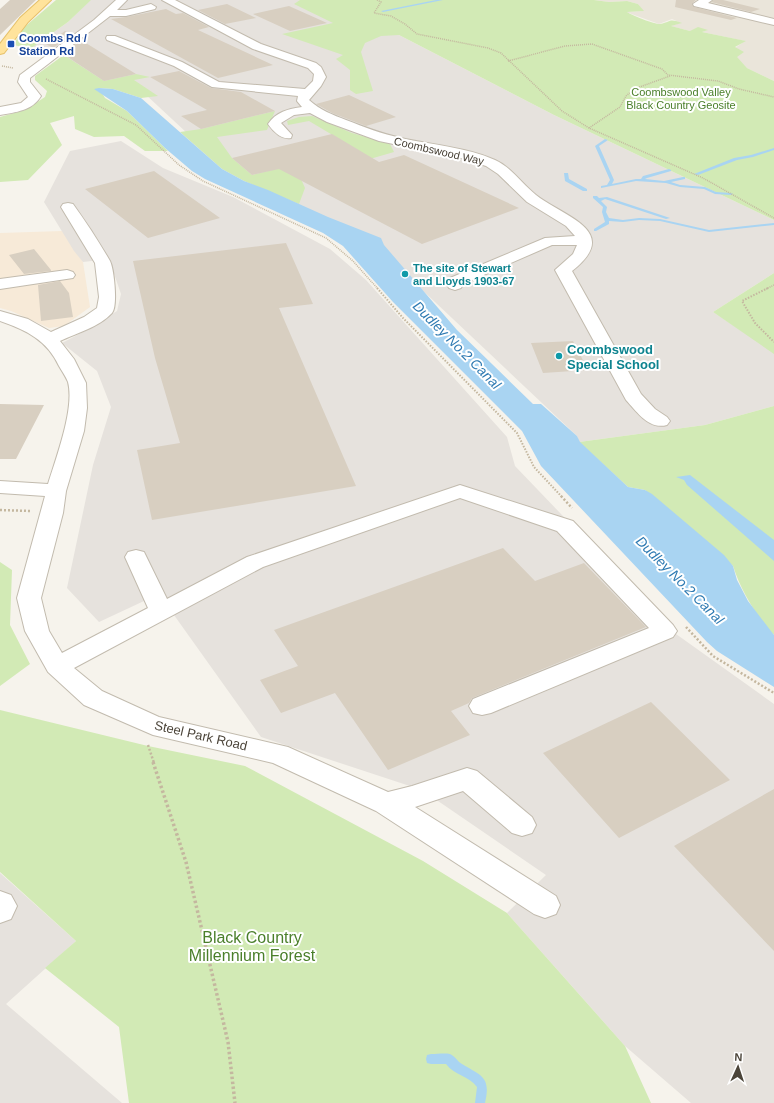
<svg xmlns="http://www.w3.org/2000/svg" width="774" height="1103" font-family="Helvetica,sans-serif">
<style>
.residential{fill:#eae5da}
.commercial{fill:#f7ead8}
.industrial{fill:#e6e2dd}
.green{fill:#d2eab5}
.water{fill:#a9d4f2}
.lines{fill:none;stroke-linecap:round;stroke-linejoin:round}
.stream{fill:#a9d4f2;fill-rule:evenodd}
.building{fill:#d8cfc1}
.minor-casing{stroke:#c2bbae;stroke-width:2}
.major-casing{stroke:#e6c16a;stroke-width:2}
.path-far3{stroke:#c4b79f;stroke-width:1.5;stroke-dasharray:1 1;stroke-linecap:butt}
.path-far2{stroke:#c4b79f;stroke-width:2;stroke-dasharray:1.5 1.5;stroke-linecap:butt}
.path-far1{stroke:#c4b79f;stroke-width:2.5;stroke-dasharray:2 2;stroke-linecap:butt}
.path{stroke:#c4b79f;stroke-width:3.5;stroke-dasharray:2.5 2.5;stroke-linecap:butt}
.minor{fill:#fff;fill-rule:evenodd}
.major{fill:#ffe39c;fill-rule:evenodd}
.transit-dot{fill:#1a4fb4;stroke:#fff;stroke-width:1.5}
.culture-dot{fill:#0f9aa8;stroke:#fff;stroke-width:1.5}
.labels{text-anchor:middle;stroke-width:4;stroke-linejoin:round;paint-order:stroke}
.far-transit-label{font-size:11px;font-weight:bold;fill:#164399;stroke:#fff;text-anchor:start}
.far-park-label{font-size:11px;fill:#4a7f2a;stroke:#fff}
.far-street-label{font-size:11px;fill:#4b4439;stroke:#fff}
.far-culture-label{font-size:11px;font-weight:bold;fill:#0d838f;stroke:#fff;text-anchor:start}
.culture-label{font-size:13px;font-weight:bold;fill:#0d838f;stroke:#fff;text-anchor:start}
.street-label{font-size:13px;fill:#4b4439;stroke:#fff}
.water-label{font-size:14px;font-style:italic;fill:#2e7ab2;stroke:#fff}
.near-park-label{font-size:16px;fill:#4a7f2a;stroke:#fff}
</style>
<rect width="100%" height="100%" fill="#f6f3ec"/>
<path class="residential" d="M594,0H699L686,1L693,7L711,8L774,23V81L747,68L736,57L735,48L745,41L702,32L707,30L690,31L670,26L681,23L672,19L659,24L626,12L643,11L638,4L627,1L609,2Z
M715,0H774V19L712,5L708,2Z"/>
<path class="commercial" d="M62,231L83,262L90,307L64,326L49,328L11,311L0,308V233Z"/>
<path class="industrial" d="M90,0H347L397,34L554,115L774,220V273L713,312L774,352V406L705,425L579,442L577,436L383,253L230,173L130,80L104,86L41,72L66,54L30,49L68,22Z
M121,141L163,168L233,197L330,249L366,280L507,437L515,466L676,634L774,704V1103H691L625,1046L507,913L546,875L422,790L261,737L159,594L99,622L67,588L93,465L111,407L97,371L62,343L83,332L117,311L121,294L109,259L83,262L74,251L44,202L70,151Z
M0,873L76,941L6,1004L122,1103H0Z"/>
<path class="green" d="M56,0H91L68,22L30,49L14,45L21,30Z
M300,0H594L609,2L627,1L638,4L644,11L627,12C633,16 654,24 660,24C672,22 668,18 682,23L671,26L690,31L698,27L708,30L702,32L746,41L735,47L744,52L737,57L747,68L774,81V220L554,115L399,35L381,36L365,43L361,52L373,91L356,94L350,90V70L336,59L343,55L282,34L333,23L294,4Z
M61,57H67L104,81L136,74L150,77L134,80L158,96L141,98L113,89L99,88L105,98L127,111L168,151H145L124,136L94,137L75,129L74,116L50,123L62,145L28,180L0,182V117L25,110L45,97L47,91L35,80V76Z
M275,111L267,130L217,137L232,158L252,175L356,149L309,121L288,125L287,121L299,117L312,116L352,133L390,144L394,152L301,179L305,188L299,204L244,181L222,169L180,132L201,129Z
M774,273V354L713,312Z
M774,406V635C757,619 740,588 733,566L645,490L628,487L579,442L705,425Z
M0,562L12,570L10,625L30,664L0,686Z
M0,710L148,746L245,766L423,861L507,913L625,1046L651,1103H129L119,1027L45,968L76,941L0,872Z"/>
<path class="water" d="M99,88L113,89L141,98L222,169L244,181L268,190L328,217L381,238L384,245L457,330L533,404H541L577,436L580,442L628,487L645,490L652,494L724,555L733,566L737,580L748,601L774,635V687L717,651L707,642L541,466L522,431L393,302L343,246L323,233L205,179L192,171L165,148L127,111L94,89Z
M690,475L774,540V561L687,485L684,480L676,477Z"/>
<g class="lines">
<path class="stream" d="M436,0H443L383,12L381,11Z
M605,139L608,140L599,146L614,180L612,184L636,179H641L643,176L669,169L671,170V171L647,178L645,179L664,181L683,177H685V179L671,182L680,185L705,187L716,192L731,193L733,194L731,195L715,194L704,189L680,187L666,183L636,181L601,188V186L607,185L610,180L595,146Z
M774,148V150L753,157L737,160L698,175L694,174L734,158L751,155Z
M564,173H568L569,179L587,189V191H583L565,181Z
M593,196H597L599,198L607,197L670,218L666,219L605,199L601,201L607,207L606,212L609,218L623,220L639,218L660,219L709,230L774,223V225L709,232L660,221L639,220L623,222L609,221V224L596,231H594V229L605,222L602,212L603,207L593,198Z
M431,1054C437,1054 445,1053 450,1054C455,1056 458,1062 462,1064C482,1076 491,1077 485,1103H475L477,1087C469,1076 454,1075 446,1064H431L427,1063L426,1059L427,1055Z"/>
</g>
<path class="building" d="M10,0H36L0,35V9Z
M676,0H696L692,4L694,7L737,18L731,20L675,7Z
M713,0H723L760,9L751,12L711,2Z
M227,4L256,18L225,24L198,10Z
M289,6L327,23L290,31L253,14Z
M166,9L176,14L183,13L209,27L198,30L273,65L218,78L111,19L126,17Z
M65,31L72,35L53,48L46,44Z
M81,40L136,74L104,81L63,54Z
M179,71L211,88L241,92L275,111L201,129L181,116L207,110L150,77Z
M349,95L396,117L366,126L332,113L316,104Z
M332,134L379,162L404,155L519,208L422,244L279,169L252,175L232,158Z
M154,171L220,218L148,238L85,189Z
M286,243L313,304L279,308L356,486L152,520L137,450L180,443L155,358L133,261Z
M34,249L51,270V271L24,274L9,255Z
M60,281L69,293L73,317L41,321L38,285Z
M573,341L588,370L543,373L531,343Z
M0,404L44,405L16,459H0Z
M503,548L535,581L584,563L646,627L472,698L469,703L451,711L470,735L388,770L335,693L281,713L260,680L298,666L274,630Z
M651,702L730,780L619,838L543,753Z
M774,789V951L674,846Z"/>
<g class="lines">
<g class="minor-casing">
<path id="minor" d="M116,0H127L117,10H126L151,4L156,7L155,9L126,16H110L30,78V82L41,96C32,111 16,112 0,115V107L21,103L28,97L18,82L20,75L94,20Z
M162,0H175L261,44L316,63L321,67L326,77L321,86L309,100C320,110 333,115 346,120C364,127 382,134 401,138C432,145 466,147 495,160C511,167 522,184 536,195C564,217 623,231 572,271L641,394L655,409L667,417L670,421L667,425C649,430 637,412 626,400L555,270L573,254L577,245H552L463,284L461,288L455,290L449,288L446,283L450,278L545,238L575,236L566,226L527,202L498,174L486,166L461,158L379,141L327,122L310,113L294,115L281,123L292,135L291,138C281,140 273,131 268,124C276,112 288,109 302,107L297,101L298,96L212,87L174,66L107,40L106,38L107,36H115L182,62L219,82L305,89L313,81L314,74L308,68L253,49Z
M699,0H712L708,3L774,19V25L694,6L693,4Z
M68,203L73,204C86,222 99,242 110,261C114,269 118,306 112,313C99,327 77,333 60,341L74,359L86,383L87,408L84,431L66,491L63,513L41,598L49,631L62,653L148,608L125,557L128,552L136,550L144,552L167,599L247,557L460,485L573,521L673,625L677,631L673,637L491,713L482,715L473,713L469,706L473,699L649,628L557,531L460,498L263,567L74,668L102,691L159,717L288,747L388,792L412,786L467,768L477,771L532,817L536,825L532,833L522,836L512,833L463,791L415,807L556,896L560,905L556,914L545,918L534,914L376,811L273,763L153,735L84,705L48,672L25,631L17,598L45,496L0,493V481L48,484C56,458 75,408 68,382C66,377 62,371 59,366C47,340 26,330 0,321V311L28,319L51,332L84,317L97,308L99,297L95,263L61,207L63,204Z
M67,270L73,272L75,275L73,278L0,289V279Z
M0,891L11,895L17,906L11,919L0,923Z"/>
</g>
<g class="major-casing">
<path id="major" d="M40,0H51L28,22L4,53L0,54V44L20,18Z"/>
</g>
<path class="path-far3" d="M377,0L381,2L374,13L391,16L405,24L417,34L488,48L501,53L562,111L589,128L703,178L774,218
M508,61L565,46L592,44L662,69L668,75L718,81L739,89L774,97
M2,66L13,68
M46,79L136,125L179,165L203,181L326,238L353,261L378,289
M589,128L620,107L626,96L634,89L670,76
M766,289L774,285"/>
<path class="path-far2" d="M377,288L403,318L517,433L534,467L562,497
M768,288L742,301L755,323L774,342"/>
<path class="path-far1" d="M561,496L572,508
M0,510L30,511
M686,627L713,656L774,693
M148,745L154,763"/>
<path class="path" d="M153,762L186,862L228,1042L235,1103"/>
<use href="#minor" class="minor"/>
<use href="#major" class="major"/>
</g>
<rect class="transit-dot" x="7" y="40" width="8" height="8" rx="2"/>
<g class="culture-dot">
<circle cx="405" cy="274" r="4"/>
<circle cx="559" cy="356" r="4"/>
</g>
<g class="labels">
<g class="far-transit-label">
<text x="19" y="42">Coombs Rd /<tspan x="19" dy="13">Station Rd</tspan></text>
</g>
<g class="far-park-label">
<text x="681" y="96">Coombswood Valley<tspan x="681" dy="13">Black Country Geosite</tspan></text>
</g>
<g class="far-street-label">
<text transform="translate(439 151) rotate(13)" y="4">Coombswood Way</text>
</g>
<g class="far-culture-label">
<text x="413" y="272">The site of Stewart<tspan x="413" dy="13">and Lloyds 1903-67</tspan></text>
</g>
<g class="culture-label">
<text x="567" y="354">Coombswood<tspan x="567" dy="15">Special School</tspan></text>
</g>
<g class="street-label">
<text transform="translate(201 735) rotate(13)" y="5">Steel Park Road</text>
</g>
<g class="water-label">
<text transform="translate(457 345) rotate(45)" y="5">Dudley No.2 Canal</text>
<text transform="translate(680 580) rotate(45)" y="5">Dudley No.2 Canal</text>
</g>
<g class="near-park-label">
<text x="252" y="943">Black Country<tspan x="252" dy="18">Millennium Forest</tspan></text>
</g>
</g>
<g transform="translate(738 1067) rotate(3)" stroke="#ffffff" stroke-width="3" paint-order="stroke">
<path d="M0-3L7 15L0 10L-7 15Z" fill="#4b4439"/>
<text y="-6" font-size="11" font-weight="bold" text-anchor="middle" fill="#4b4439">N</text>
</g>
</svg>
